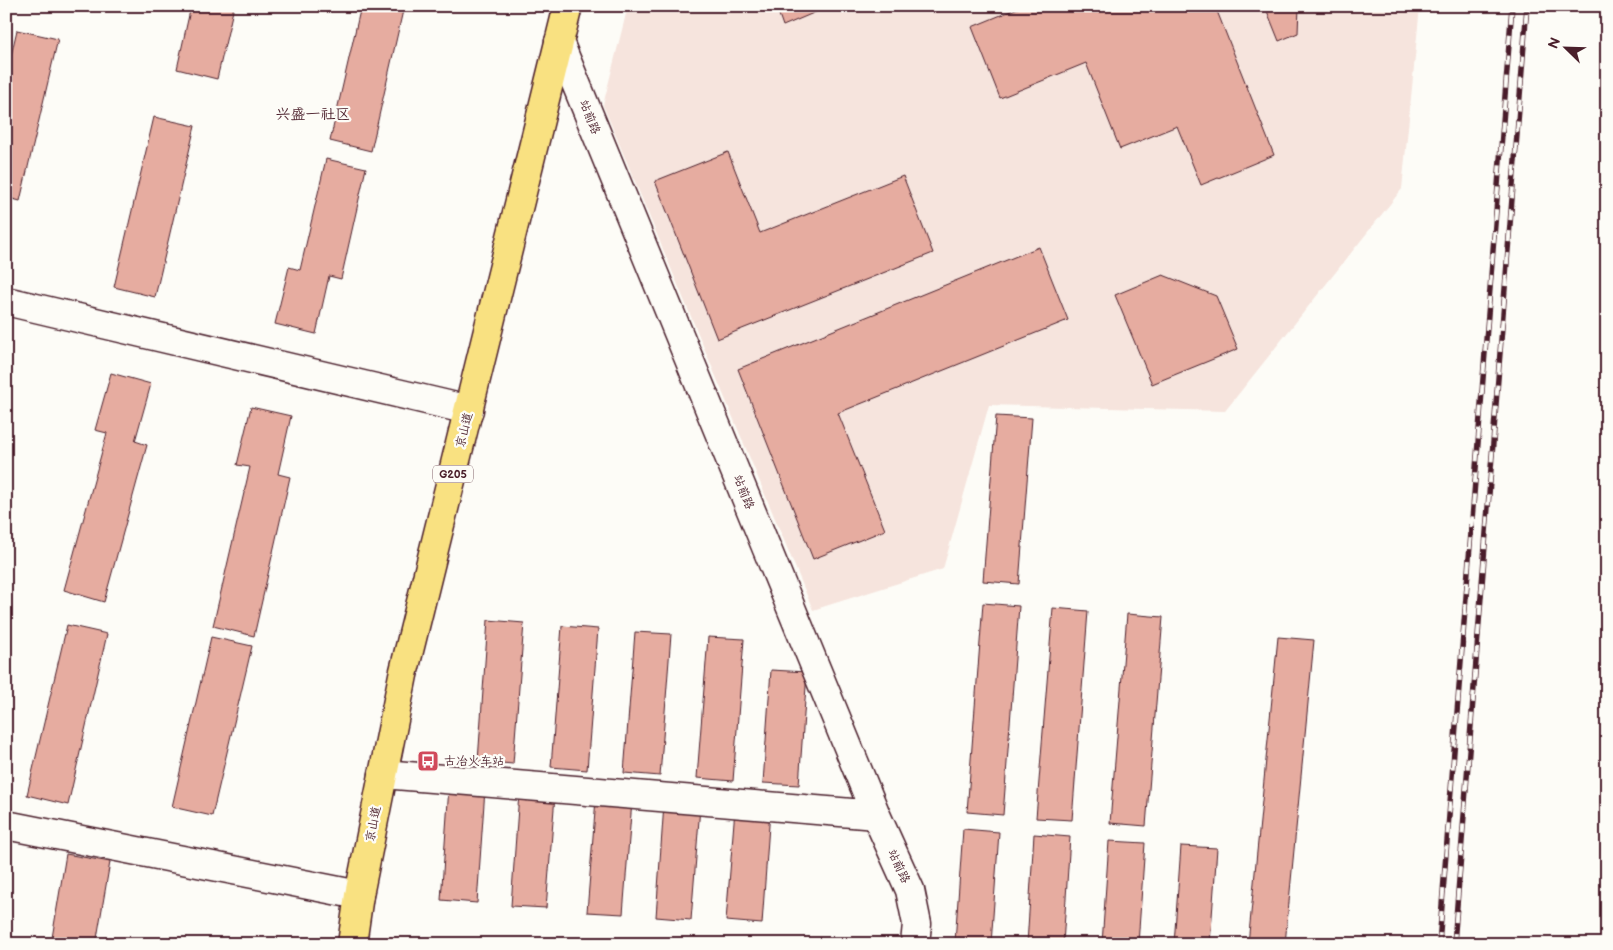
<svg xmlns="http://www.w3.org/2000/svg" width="1613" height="950" font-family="'Balsamiq Sans','LXGW WenKai TC',sans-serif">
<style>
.built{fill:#f6e4dd}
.building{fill:#e6aca0;stroke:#4a1f2b}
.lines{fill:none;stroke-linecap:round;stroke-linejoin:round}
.minor-casing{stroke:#4a1f2b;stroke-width:31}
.highway-casing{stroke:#4a1f2b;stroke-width:31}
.minor{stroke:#fdfcf7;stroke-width:28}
.highway{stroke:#f9e181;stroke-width:28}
.rail-casing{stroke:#4a1f2b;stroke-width:5.5}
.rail{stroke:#fdfcf7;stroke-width:4;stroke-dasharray:11;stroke-linecap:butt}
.labels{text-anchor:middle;stroke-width:4.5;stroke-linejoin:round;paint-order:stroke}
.shield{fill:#fdfcf7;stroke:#806168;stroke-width:1}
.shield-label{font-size:11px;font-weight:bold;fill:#4a1f2b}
.street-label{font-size:12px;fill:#4a1f2b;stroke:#fdfcf7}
.poi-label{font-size:12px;fill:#4a1f2b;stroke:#fdfcf7;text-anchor:start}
.quarter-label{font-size:15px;fill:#4a1f2b;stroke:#fdfcf7}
</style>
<rect width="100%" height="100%" fill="#fdfcf7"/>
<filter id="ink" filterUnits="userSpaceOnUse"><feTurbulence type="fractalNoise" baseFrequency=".02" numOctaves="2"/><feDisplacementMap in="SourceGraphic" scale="10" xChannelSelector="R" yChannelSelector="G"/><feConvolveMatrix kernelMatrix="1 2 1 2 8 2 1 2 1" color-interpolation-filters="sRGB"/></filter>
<g filter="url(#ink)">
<path class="built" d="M628,6H1420L1402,189L1225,411L989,405L943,569L813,610L603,105Z"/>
<path class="building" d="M191,6H234L217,79L177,69Z
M361,6H404L371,151L330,141Z
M776,6H830L783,26Z
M1023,6H1215L1274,155L1201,185L1177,126L1120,149L1086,63L1000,98L972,27Z
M1265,6H1299L1298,33L1279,41Z
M17,30L58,39L20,201L9,198L6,210V77Z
M154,117L195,126L155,297L114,287Z
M728,152L760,233L903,176L933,253L717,339L655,181Z
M326,159L366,168L341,279L329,276L316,334L275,324L289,267L300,270Z
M1039,247L1068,320L838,413L885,530L813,559L738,369Z
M1163,275L1216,296L1238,349L1152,384L1115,295Z
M111,373L151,384L135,441L147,445L104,602L64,590L107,433L95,430Z
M251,407L291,416L278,474L290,477L254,636L213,626L250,467L237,465Z
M996,416L1032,418L1019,584L983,581Z
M983,603L1019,606L1003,815L967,812Z
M1053,608L1088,611L1072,820L1036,818Z
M1127,614L1163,617L1146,826L1110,823Z
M488,620L524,623L513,764L478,761Z
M67,625L107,634L68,805L27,795Z
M562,626L598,629L587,770L551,767Z
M635,632L671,634L660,776L624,773Z
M211,637L252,646L212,816L172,807Z
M708,637L744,639L733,781L697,778Z
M1278,637L1314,640L1285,944H1248Z
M771,670L807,672L799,785L763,783Z
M449,787L485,789L477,903L441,900Z
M519,793L555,796L546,908L511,906Z
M596,799L632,801L623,914L587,912Z
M664,804L700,807L691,920L656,917Z
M735,809L770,811L762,924L726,921Z
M963,829L999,832L991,944L955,942Z
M1034,834L1070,837L1063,944H1027Z
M1109,841L1145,843L1138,944H1102Z
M1181,846L1217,848L1210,944H1174Z
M66,854L110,862L96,944H51Z"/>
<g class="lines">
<g class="minor-casing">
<path id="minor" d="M559,42L876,815L910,890L917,924L915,944
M6,301L469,410
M383,774L876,815
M6,825L359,895"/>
</g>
<g class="highway-casing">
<path id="highway" d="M352,944L359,895L403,675L568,6"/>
</g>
<use href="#minor" class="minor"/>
<use href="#highway" class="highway"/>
<g class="rail-casing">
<path id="rail" d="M1439,944L1512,6
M1454,944L1527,6"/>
</g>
<use href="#rail" class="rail"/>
</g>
</g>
<defs>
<g id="bus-square" transform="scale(1.125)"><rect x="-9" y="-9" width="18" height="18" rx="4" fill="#d1495b" stroke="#fdfcf7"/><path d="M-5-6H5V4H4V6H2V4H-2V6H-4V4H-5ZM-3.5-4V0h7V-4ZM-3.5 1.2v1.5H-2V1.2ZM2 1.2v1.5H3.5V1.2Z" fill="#fff"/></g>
</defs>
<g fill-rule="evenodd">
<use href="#bus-square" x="428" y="761"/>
</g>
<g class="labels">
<rect class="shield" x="433" y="465.5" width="40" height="17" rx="4"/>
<g class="shield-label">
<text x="453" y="478">G205</text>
</g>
<g class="street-label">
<text transform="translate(590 117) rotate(68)" y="4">站前路</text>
<text transform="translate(464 430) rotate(-76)" y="4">京山道</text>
<text transform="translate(744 492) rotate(68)" y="4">站前路</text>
<text transform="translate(373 824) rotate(-79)" y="4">京山道</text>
<text transform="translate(899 866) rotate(65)" y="4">站前路</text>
</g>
<g class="poi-label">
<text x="444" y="765">古冶火车站</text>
</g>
<g class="quarter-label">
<text x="313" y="119">兴盛一社区</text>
</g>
</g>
<rect width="1613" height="950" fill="none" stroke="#fdfcf7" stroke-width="25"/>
<rect x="12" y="12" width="1588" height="925" fill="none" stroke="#4a1f2b" stroke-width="2" filter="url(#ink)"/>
<g transform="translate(1566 48) rotate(293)" stroke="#fdfcf7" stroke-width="4" paint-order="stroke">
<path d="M0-4L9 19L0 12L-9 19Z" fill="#4a1f2b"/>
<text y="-8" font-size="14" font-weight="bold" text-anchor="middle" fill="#4a1f2b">N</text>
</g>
</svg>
